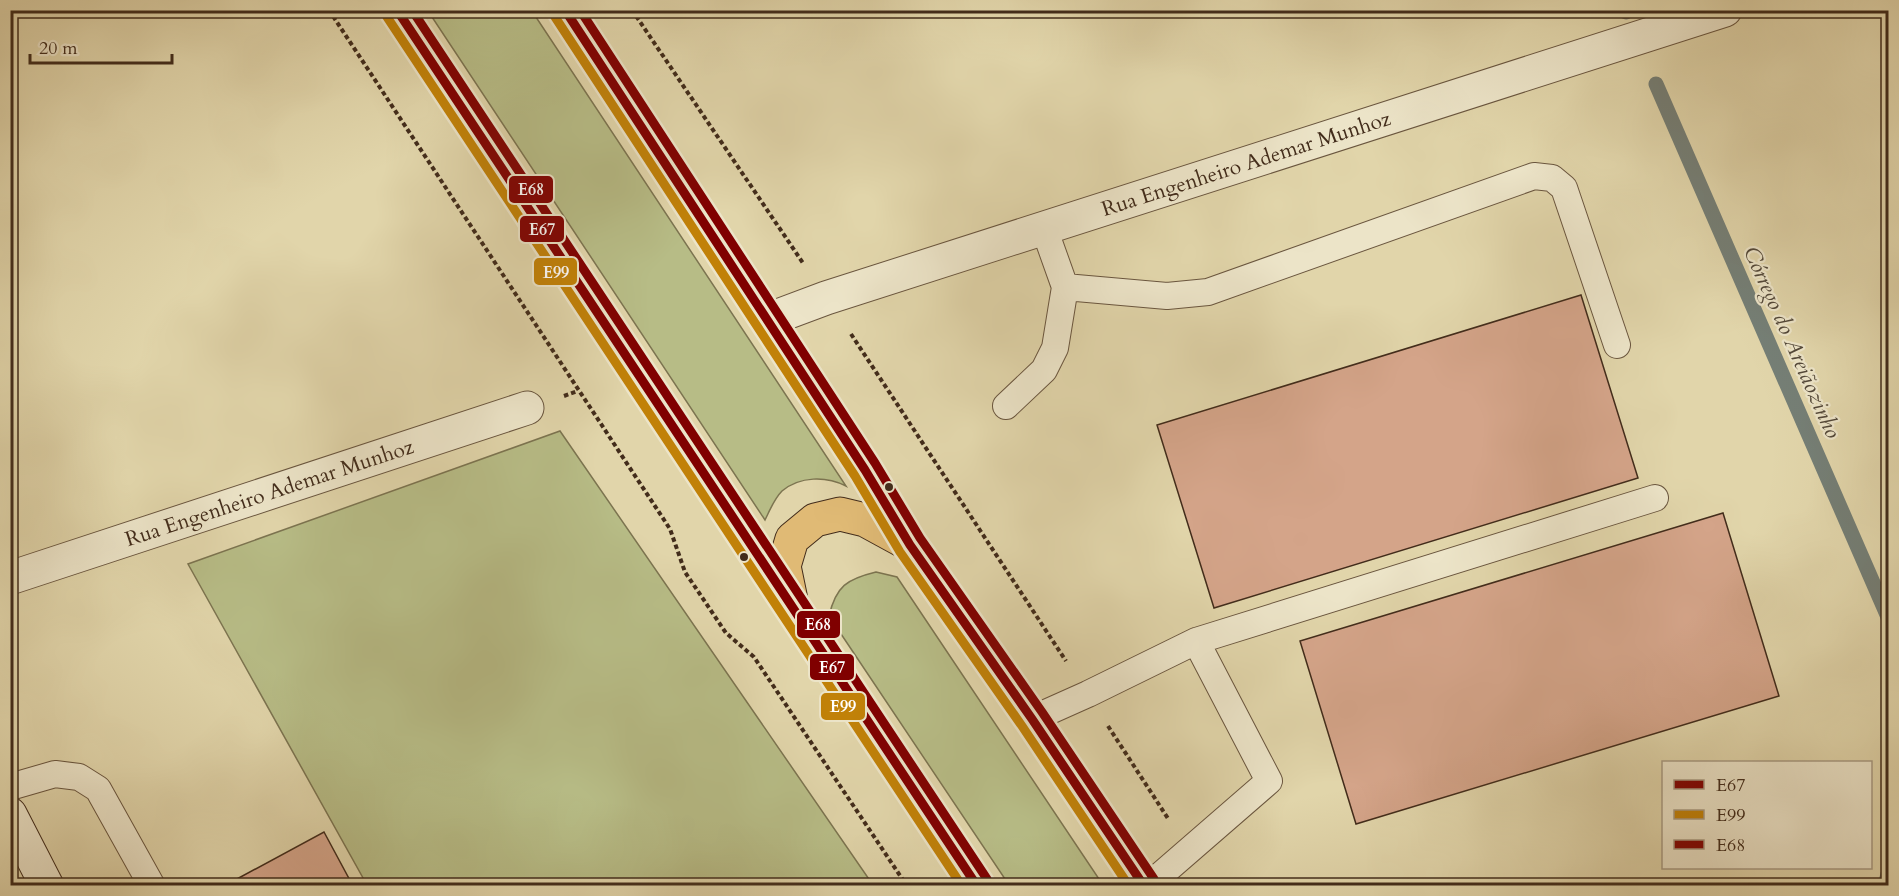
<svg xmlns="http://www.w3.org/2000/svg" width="1899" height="896" font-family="Cardo,serif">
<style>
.green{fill:#b7bc86;stroke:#7c7450;stroke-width:1.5}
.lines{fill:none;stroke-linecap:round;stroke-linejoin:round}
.stream{stroke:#757f76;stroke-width:15}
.building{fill:#d4a489;stroke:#422c1b;stroke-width:1.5}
.service-casing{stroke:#6a563f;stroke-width:28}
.minor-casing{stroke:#6a563f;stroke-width:35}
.secondary-casing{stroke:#422c1b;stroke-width:35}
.trunk-casing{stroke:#422c1b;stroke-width:35}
.path{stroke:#422c1b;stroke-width:4;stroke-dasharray:4.5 3;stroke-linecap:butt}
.service{stroke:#ece4c8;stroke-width:26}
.minor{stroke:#ece4c8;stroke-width:33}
.secondary{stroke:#ece4c8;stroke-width:33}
.trunk{stroke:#e0ba75;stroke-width:33}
.bus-1-casing{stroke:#ece4c8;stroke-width:14}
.bus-2-casing{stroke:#ece4c8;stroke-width:14}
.bus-3-casing{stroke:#ece4c8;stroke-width:14}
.bus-1{stroke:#800000;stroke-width:9}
.bus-2{stroke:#c18108;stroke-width:9}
.bus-3{stroke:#800000;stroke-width:9}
.bus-dot{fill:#422c1b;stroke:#ece4c8;stroke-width:2}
.labels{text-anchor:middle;stroke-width:4.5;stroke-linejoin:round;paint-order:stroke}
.street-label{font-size:21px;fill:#422c1b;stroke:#ece4c8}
.water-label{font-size:22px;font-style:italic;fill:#534839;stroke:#ece4c8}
.line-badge{stroke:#ece4c8;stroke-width:2}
.badge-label{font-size:16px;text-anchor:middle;font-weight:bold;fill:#fff}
</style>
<rect width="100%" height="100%" fill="#e1d5aa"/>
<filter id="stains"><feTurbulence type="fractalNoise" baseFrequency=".00333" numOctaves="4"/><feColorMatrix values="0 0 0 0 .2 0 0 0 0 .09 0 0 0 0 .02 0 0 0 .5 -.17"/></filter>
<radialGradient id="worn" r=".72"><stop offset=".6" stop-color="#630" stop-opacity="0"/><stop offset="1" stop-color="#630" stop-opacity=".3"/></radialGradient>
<path class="green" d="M428,11H532L846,486C826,476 800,476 782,491C774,499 770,510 765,520Z
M560,431L873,885H367L188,564Z
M876,572L897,577L1103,885H1009L829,616C836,586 847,579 876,572Z"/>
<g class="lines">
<path class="stream" d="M1625,10L1626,12
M1656,84L1888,617
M1885,886L1888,874"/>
</g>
<path class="building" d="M1581,295L1638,478L1214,608L1157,425Z
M1723,513L1779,696L1356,824L1300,641Z
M324,832L353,886H224Z"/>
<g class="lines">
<g class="service-casing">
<path id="service" d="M1065,287L1167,296L1208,292L1534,176L1552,178L1564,188L1617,345
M1006,406L1044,370L1055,348L1065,287L1044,228
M1196,641L1655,498
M1032,719L1088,694L1196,641L1269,781L1148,886
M10,787L55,774L79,777L98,789L152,886"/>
</g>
<g class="minor-casing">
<g id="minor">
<path id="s1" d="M767,320L826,298L1725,10"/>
<path id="s2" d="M10,578L527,408"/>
</g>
</g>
<g class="secondary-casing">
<path id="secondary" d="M10,814L47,886"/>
</g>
<g class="trunk-casing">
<path id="trunk" d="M397,10L977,886
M565,10L865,470L910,545L1032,719L1144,886
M791,600L784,566L792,539L815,520L840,514L865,520L909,544"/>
</g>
<path class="path" d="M329,10L670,529L685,572L726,633L754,657L907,886
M632,10L803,263
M851,334L1066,661
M564,396L578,391
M1108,726L1169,820"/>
<use href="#service" class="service"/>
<use href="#minor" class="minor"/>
<use href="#secondary" class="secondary"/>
<use href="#trunk" class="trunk"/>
<g class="bus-1-casing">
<path id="bus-1" d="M397,10L977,886
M565,10L865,470L910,545L1032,719L1144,886"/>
</g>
<g class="bus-2-casing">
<path id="bus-2" d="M387,17L962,886
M555,17L855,476L900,552L1022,726L1129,886"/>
</g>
<g class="bus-3-casing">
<path id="bus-3" d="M412,10L987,879
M580,10L875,463L920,538L1042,712L1154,879"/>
</g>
<use href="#bus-1" class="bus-1"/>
<use href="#bus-2" class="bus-2"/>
<use href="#bus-3" class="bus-3"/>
</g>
<g class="bus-dot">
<circle cx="889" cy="487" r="5"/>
<circle cx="744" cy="557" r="5"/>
</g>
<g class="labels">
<g class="street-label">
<text dy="7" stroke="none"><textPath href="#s1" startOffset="504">Rua Engenheiro Ademar Munhoz</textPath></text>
<text dy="7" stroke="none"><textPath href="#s2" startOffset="273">Rua Engenheiro Ademar Munhoz</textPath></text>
</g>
<g class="water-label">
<text transform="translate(1793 342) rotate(66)" y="8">Córrego do Areiãozinho</text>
</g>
</g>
<g class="line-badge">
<rect x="508" y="175" width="46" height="29" rx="6" fill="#800000"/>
<rect x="519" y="215" width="46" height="28" rx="6" fill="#800000"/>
<rect x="533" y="257" width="45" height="29" rx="6" fill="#c18108"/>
<rect x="796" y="610" width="45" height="29" rx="6" fill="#800000"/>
<rect x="809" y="653" width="46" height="28" rx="6" fill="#800000"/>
<rect x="820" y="692" width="46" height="29" rx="6" fill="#c18108"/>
</g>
<g class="badge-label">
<text x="531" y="195">E68</text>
<text x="542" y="235">E67</text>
<text x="556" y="278">E99</text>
<text x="818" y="630">E68</text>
<text x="832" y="673">E67</text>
<text x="843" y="712">E99</text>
</g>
<rect width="1899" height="896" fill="none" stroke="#e1d5aa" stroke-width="36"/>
<rect x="12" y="12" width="1875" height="872" fill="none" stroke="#422c1b" stroke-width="3"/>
<rect x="18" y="18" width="1863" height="860" fill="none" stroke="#422c1b" stroke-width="1.5"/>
<rect x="1662" y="761" width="210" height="108" fill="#ece4c8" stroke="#a89a83" stroke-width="1.5"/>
<rect x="1674" y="780" width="30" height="9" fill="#800000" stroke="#a89a83" stroke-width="1.5"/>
<text x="1716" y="791" font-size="18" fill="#422c1b">E67</text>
<rect x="1674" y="810" width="30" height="9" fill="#c18108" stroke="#a89a83" stroke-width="1.5"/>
<text x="1716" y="821" font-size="18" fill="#422c1b">E99</text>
<rect x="1674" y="840" width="30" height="9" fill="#800000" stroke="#a89a83" stroke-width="1.5"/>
<text x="1716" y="851" font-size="18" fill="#422c1b">E68</text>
<path d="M30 54v9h142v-9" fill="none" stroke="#422c1b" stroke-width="3"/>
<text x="39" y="54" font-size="18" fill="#422c1b" stroke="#ece4c8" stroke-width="4.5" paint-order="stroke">20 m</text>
<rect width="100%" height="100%" filter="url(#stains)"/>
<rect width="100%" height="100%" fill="url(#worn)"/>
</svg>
